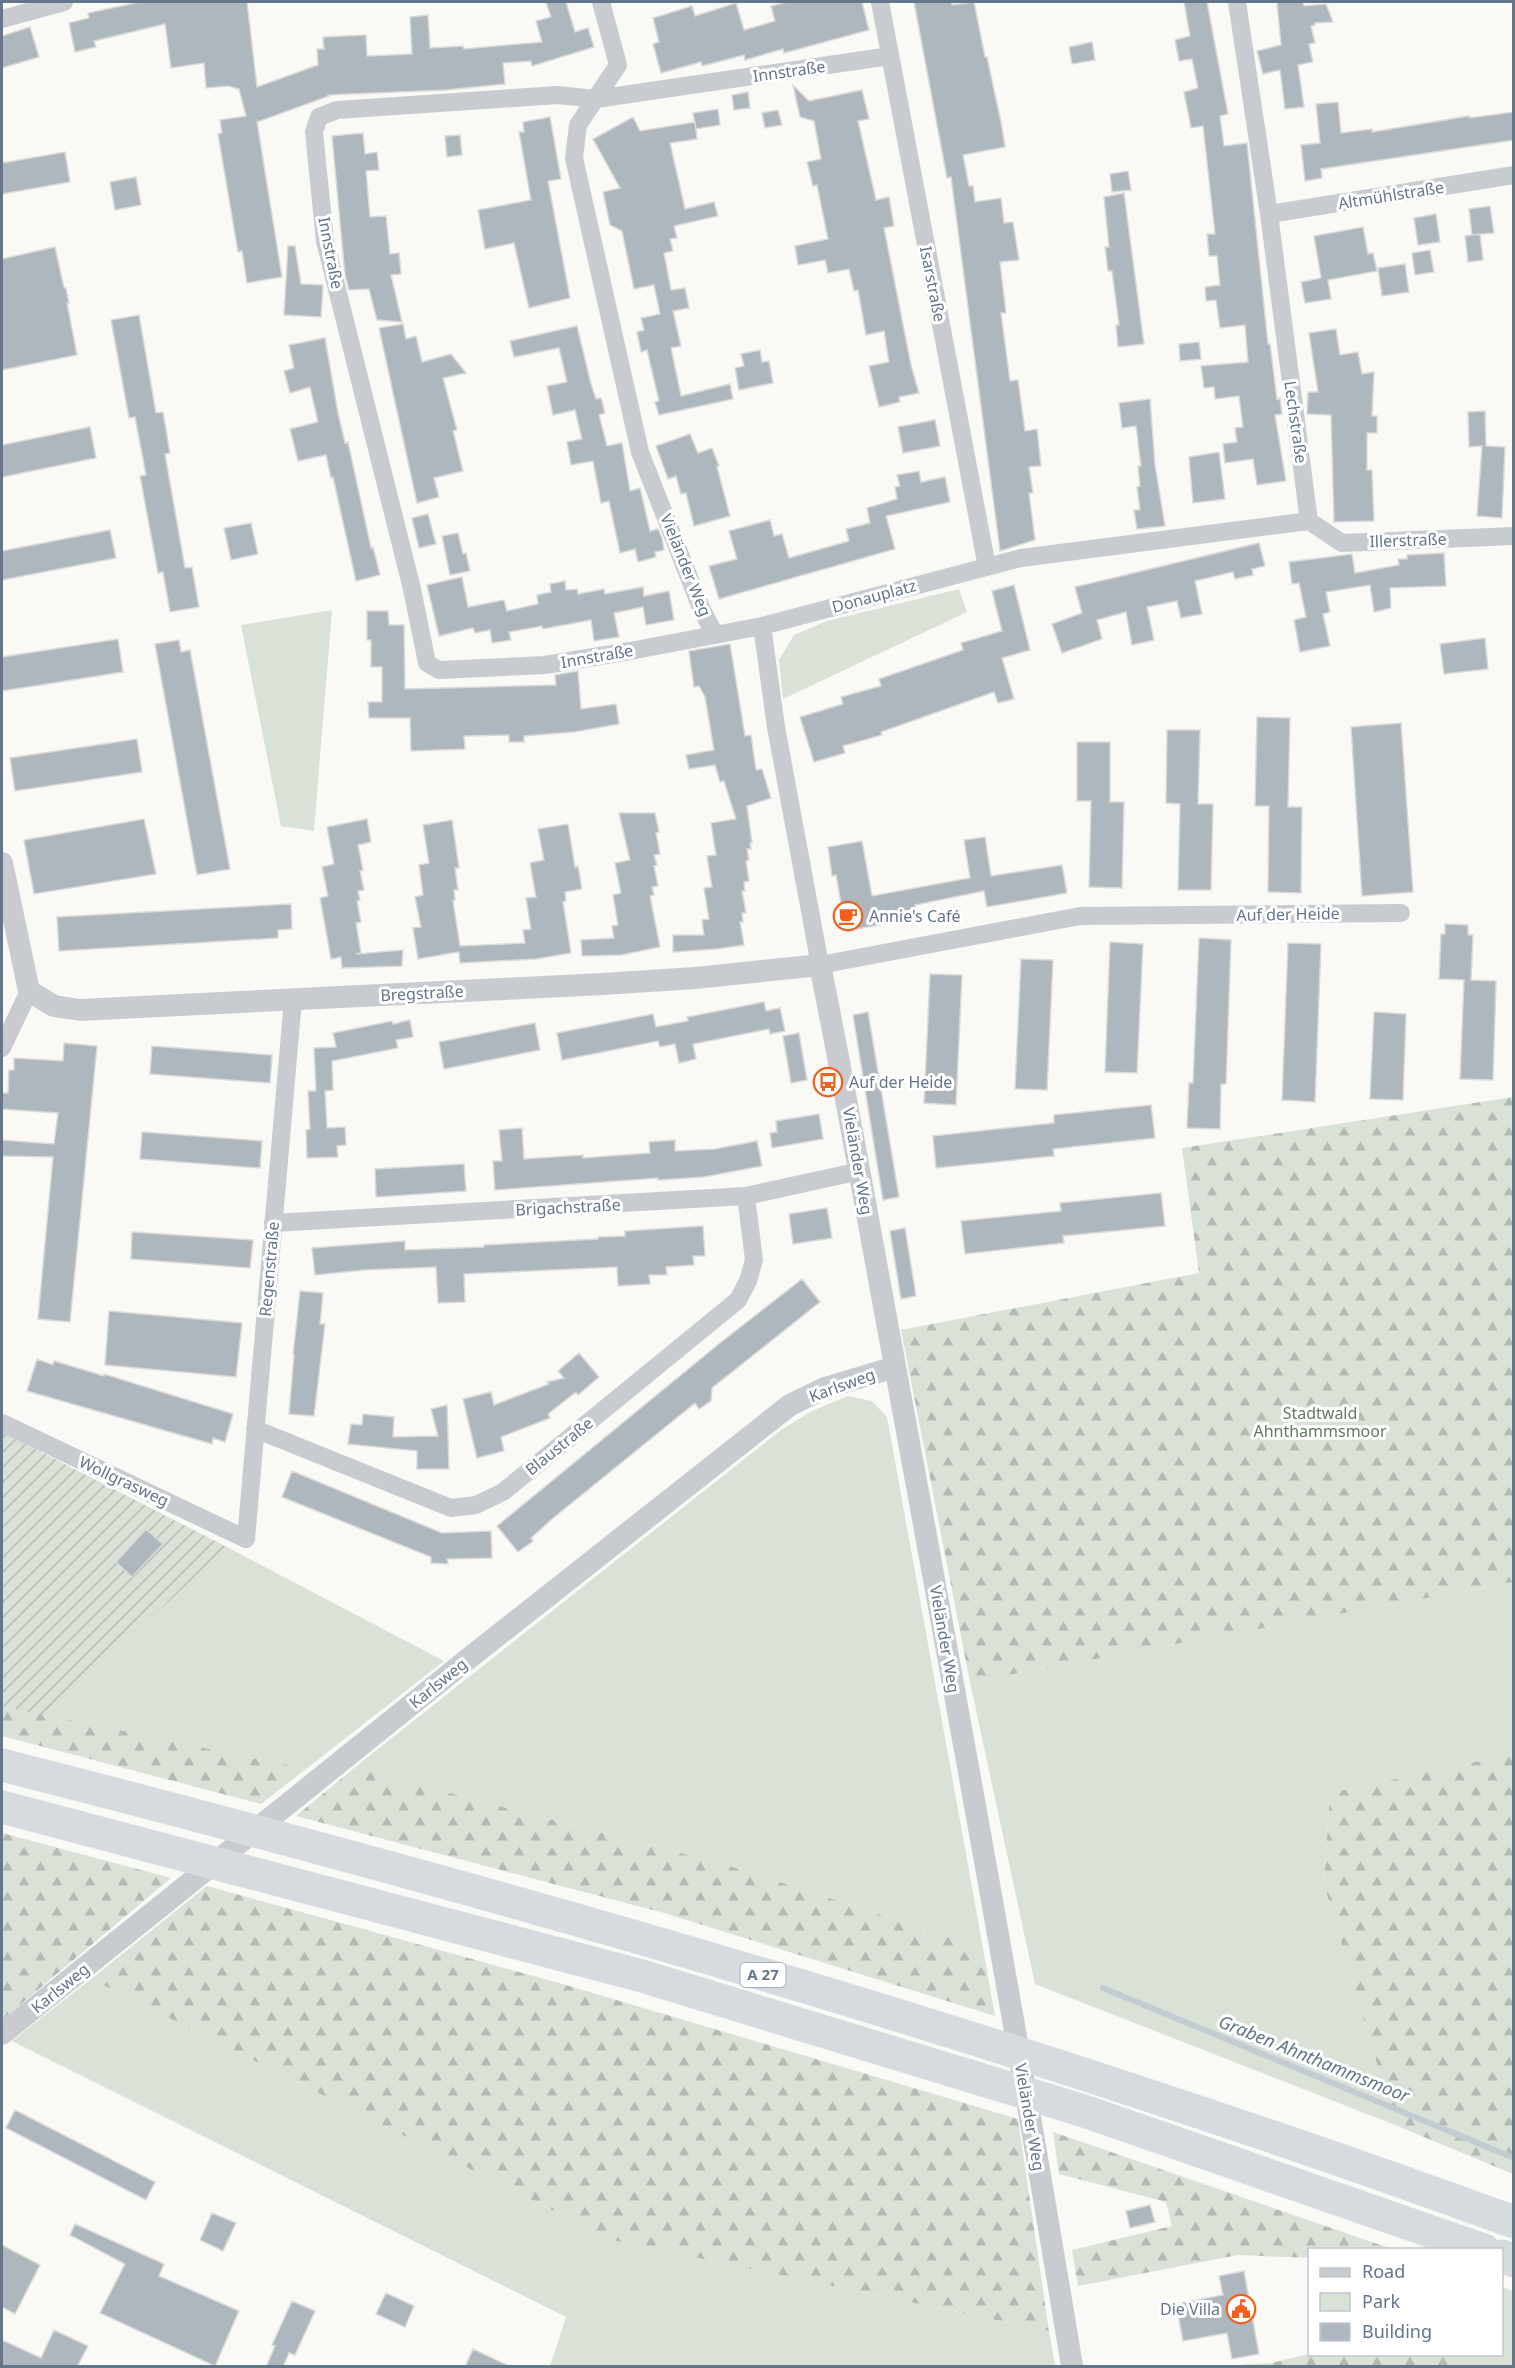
<svg xmlns="http://www.w3.org/2000/svg" width="1515" height="2368" font-family="'Noto Sans',sans-serif">
<style>
.green{fill:#dae1d7}
.forest{fill:url(#forest-firs)}
.garden{fill:url(#garden-furrows)}
.lines{fill:none;stroke-linecap:round;stroke-linejoin:round}
.stream{stroke:#c2ccd2;stroke-width:6}
.building{fill:#aeb6be;stroke:#dadbd8;stroke-width:1.5}
.minor{stroke:#c8ccd0;stroke-width:18}
.tertiary{stroke:#c8ccd0;stroke-width:22}
.motorway{stroke:#d6dbe0;stroke-width:33}
.labels{text-anchor:middle;stroke-width:6;stroke-linejoin:round;paint-order:stroke}
.shield{fill:#fff;stroke:#939fad;stroke-width:1.5}
.shield-label{font-size:15px;font-weight:bold;fill:#65768a}
.street-label{font-size:16px;fill:#65768a;stroke:#fff}
.poi-label{font-size:16px;fill:#65768a;stroke:#fff;text-anchor:start}
.park-label{font-size:16px;fill:#647a61;stroke:#fff}
.water-label{font-size:18px;font-style:italic;fill:#617885;stroke:#fff}
</style>
<defs>
<pattern id="forest-firs" width="22" height="20" patternUnits="userSpaceOnUse" patternTransform="scale(1.5)"><rect width="22" height="20" fill="#dae1d7"/><path d="M5 1l3.5 6h-7zM16 11l3.5 6h-7z" fill="#b4bbb4"/></pattern>
<pattern id="garden-furrows" width="10" height="10" patternUnits="userSpaceOnUse" patternTransform="scale(1.5)"><rect width="10" height="10" fill="#dae1d7"/><path d="M-1 1l2-2M0 10L10 0M9 11l2-2" fill="none" stroke="#b4bbb4"/></pattern>
</defs>
<rect width="100%" height="100%" fill="#f9f9f6"/>
<path class="green" d="M959,589L967,612L783,699L779,660L794,635L827,621Z
M332,610L314,831L281,826L241,625Z
M848,1396L872,1401L887,1417L983,1948L730,1866L354,1768L781,1430L812,1411Z
M227,1547L444,1661L306,1769L46,1716Z
M1513,1582V1754L1330,1793L1324,1884L1395,2125L1035,1984L970,1682Z
M91,1979L612,2240L1049,2331L1055,2366H550L566,2317L12,2041Z
M1502,2287L1513,2291V2366H1455L1454,2355L1502,2354Z"/>
<path class="forest" d="M1513,1097V1582L970,1682L901,1330L1199,1273L1182,1148Z
M2,1706L306,1769L261,1804L2,1736Z
M1513,1754H1514L1513,2174L1395,2125L1324,1884L1330,1793Z
M354,1768L730,1866L983,1948L995,2016L664,1913L296,1816Z
M2,1833L171,1878L2,2020Z
M207,1886L566,1985L1018,2119L1049,2331L612,2240L91,1979Z
M1053,2132L1392,2249L1310,2250L1309,2258L1238,2255L1078,2286L1072,2250L1172,2226L1166,2202L1059,2174Z
M1309,2354L1454,2355L1455,2366H1228L1271,2363Z"/>
<path class="garden" d="M2,1432L227,1547L46,1716L2,1706Z"/>
<g class="lines">
<path class="stream" d="M1103,1988L1514,2158"/>
</g>
<path class="building" d="M140,2H247L257,87L318,65L317,49H324L323,37L366,35L367,56L412,54L410,17L428,15L430,48L463,46L464,49L542,42L536,21L551,17L546,2H566L575,32L588,28L594,47L532,66L531,61L503,63L505,84L446,90L328,95L329,96L257,122L282,277L247,283L242,251L238,252L218,134L222,133L220,120L246,116L239,89L228,86L206,88L204,63L171,68L165,24L94,41L96,47L75,52L69,23L89,18L88,13Z
M787,2H862L869,30L784,53L783,49L745,60L744,55L702,66L701,62L661,73L653,44L659,42L653,18L692,6L695,16L736,3L744,30L775,21L771,6Z
M914,2H952V5L974,2L985,57H987L1001,122L1005,147L963,155L969,186H973L975,202L1001,198L1004,223L1013,222L1019,260L1000,262L1006,313H1001L1010,381L1018,380L1025,431L1037,429L1041,466L1029,467L1033,493H1029L1035,540L1000,551L951,177L947,178Z
M1184,2H1207L1228,114L1220,116L1224,146L1247,143L1268,344H1270L1277,399L1280,398L1282,414L1275,415L1286,481L1257,485L1253,459L1225,463L1223,444L1237,442L1235,428L1243,427L1239,396L1215,399L1214,387L1204,388L1201,366L1248,362L1245,325L1220,328L1216,300L1206,301L1205,287L1220,285L1217,256H1209L1207,234H1215L1203,126L1191,128L1184,92L1198,88L1192,59L1179,61L1175,40L1190,36Z
M1277,2H1303L1304,6L1326,4L1333,22L1315,23V25L1311,26L1315,43L1309,44L1313,62L1298,65L1304,107L1285,109L1280,70L1263,74L1257,51L1281,45Z
M30,27L39,57L2,68V36Z
M1092,42L1095,60L1072,64L1069,47Z
M793,85L809,101L862,90L869,119L858,121L876,200L889,197L894,226L884,228L911,365L919,393L899,397L900,402L879,407L869,366L889,362L884,331L866,335L858,290L854,291L849,269L828,273L825,260L798,265L795,246L828,239L817,185L813,186L807,162L821,159L814,121L800,117Z
M748,92L750,108L734,110L732,95Z
M1338,102L1341,133L1372,129V132L1469,116V118L1514,112V140L1321,169L1322,178L1305,181L1301,145L1320,143L1316,104Z
M718,109L720,125L696,129L693,113Z
M778,110L782,125L765,128L762,113Z
M550,117L561,179L548,181L570,298L529,308L514,243L485,249L478,210L531,200L519,132H524L523,122Z
M633,117L640,131L695,122L697,139L670,143L685,209L714,202L718,216L674,226L677,238L670,239L673,251L664,253L671,290L685,288L689,308L673,311L681,346L671,348L681,396L730,384L733,399L659,415L655,402L659,401L647,350L641,352L637,332L644,330L641,318L660,314L654,285L634,289L622,231L610,225L603,192L620,188L593,139Z
M363,133L365,154L377,152L379,170L366,171L370,217L386,216L390,254L399,253L401,274L391,275L402,322L377,320L369,289L349,290L345,275L332,136Z
M460,135L462,155L447,157L445,136Z
M65,152L70,182L2,194V163Z
M1128,171L1131,190L1112,192L1110,174Z
M136,177L141,205L115,210L110,182Z
M1124,193L1144,344L1118,347L1116,325H1119L1112,271H1108L1105,247H1109L1104,197Z
M1490,206L1494,233L1472,235L1469,209Z
M1436,214L1440,242L1418,245L1414,218Z
M1363,227L1368,254L1373,253L1377,271L1328,280L1331,299L1305,303L1301,282L1321,278L1314,236Z
M1480,234L1483,260L1468,262L1465,236Z
M288,246H295L301,284L323,285L321,317L284,315Z
M55,247L64,288H66L69,303H67L77,355L2,370V259Z
M1430,250L1434,272L1415,275L1412,253Z
M1405,264L1409,292L1382,296L1378,268Z
M139,315L156,413L163,412L170,453L165,454L185,568L192,567L199,607L170,612L163,572L158,573L140,476L146,475L135,417L129,418L111,320Z
M403,324L406,339L416,336L422,362L451,354L466,373L443,378L457,430L453,431L463,471L434,478L439,497L417,503L379,328Z
M577,326L591,384L596,399L601,398L605,413L599,415L607,446L622,443L630,491L640,488L650,531L658,529L662,538L664,550L655,552L656,557L638,562L635,549L620,553L609,501L601,503L593,461L571,465L567,442L582,439L575,410L553,415L547,386L567,382L559,348L514,357L510,341Z
M1336,329L1340,355L1358,352L1362,374L1374,372L1372,416H1377V433H1367V470H1372L1374,521L1334,522L1331,415L1307,414L1308,392H1318L1309,333Z
M325,338L338,413L345,443L348,442L371,548L373,547L380,575L356,581L333,477L331,478L326,455L298,461L290,429L318,422L310,387L290,393L284,371L294,368L289,345Z
M1199,342L1201,359L1180,361L1179,344Z
M760,350L762,362L769,361L773,383L739,390L735,368L744,366L741,354Z
M1150,399L1155,465L1165,526L1137,529L1134,510H1140L1137,487L1140,486L1138,466H1141L1136,426L1122,428L1119,403Z
M1485,411L1486,446L1505,447L1502,518L1477,516L1482,446L1469,447L1468,412Z
M935,420L940,446L903,453L898,427Z
M90,427L96,458L2,477V445Z
M690,434L698,453L712,448L719,466L717,467L730,516L694,526L686,493L681,494L676,476L668,479L656,446Z
M1219,452L1225,499L1193,503L1189,457Z
M919,471L921,482L945,477L950,502L886,516L895,549L719,599L709,566L737,559L729,531L770,520L774,536L782,534L789,558L849,541L846,529L870,523L867,508L897,499L895,487L900,486L897,475Z
M428,514L436,544L419,548L412,518Z
M251,523L258,554L231,560L224,528Z
M110,530L116,558L2,580V551Z
M458,533L463,554L466,553L470,571L450,575L442,536Z
M1259,543L1265,566L1252,569L1253,575L1235,579L1233,572L1195,581L1202,614L1181,618L1177,601L1147,607L1154,640L1132,645L1126,612L1097,620L1102,639L1062,653L1052,624L1082,613L1075,587Z
M1444,553L1446,586L1390,588L1391,608L1374,612L1370,585L1326,592L1330,612L1323,614L1330,646L1300,652L1294,620L1306,617L1299,583L1292,584L1289,562L1352,554L1355,573L1399,565L1398,559H1407V555Z
M462,577L468,607L504,600L507,611L538,604L537,595L551,592L550,584L565,581L566,590L577,589L578,594L604,589L605,594L643,587L644,596L669,591L674,620L646,625L643,607L614,613L619,637L594,641L591,620L543,629L542,626L509,632L511,640L492,643L490,630L475,633L473,628L439,636L427,585Z
M1014,585L1030,650L1002,658L1014,699L998,703L994,692L881,732L882,735L843,746L845,753L814,762L800,717L843,704L841,697L881,686L879,679L963,650L961,643L1002,631L992,591Z
M367,611H388L389,625H404L405,689L556,685L555,675L578,671L581,709L616,704L619,724L574,732L524,736V742H509V735L464,736L465,749L411,751L410,718H369L368,702H382V667H371V640H367Z
M1485,638L1488,669L1444,674L1440,644Z
M118,639L123,672L2,691V657Z
M179,640L181,652L190,650L230,869L197,875L155,644Z
M730,644L745,736L751,735L756,770L762,769L771,798L747,806L752,843H750L751,849H747L749,860L746,861L749,881L744,882L745,891H742L746,913H742L743,922H740L744,945L716,949L673,952V935H704L702,920L709,919L704,888L712,887L707,856L716,855L711,823L736,819L724,781L720,782L715,765L689,769L686,755L714,750L705,697L699,686L694,687L689,651Z
M1257,717L1290,718L1288,807H1302L1301,893L1268,892L1269,806H1255Z
M1401,723L1413,892L1362,896L1351,727Z
M1167,730H1200L1198,804H1213L1211,890H1178L1180,804L1166,803Z
M137,739L142,772L15,791L10,758Z
M1077,742H1110V802H1124L1122,888L1089,887L1091,801H1077Z
M619,813H655L659,832L656,833L660,854L654,855L657,865L654,866L658,886L652,887L654,895L650,896L660,947L621,955L582,956L581,940L614,938L612,926L618,925L613,895L621,893L615,863L630,860Z
M144,819L156,874L34,894L24,840Z
M367,819L371,842L358,845L363,870L360,871L364,890L358,891L360,900L357,901L361,922L356,923L361,953L356,954L403,950L402,966L342,968L341,957L331,959L320,898L328,896L322,867L334,864L327,827Z
M452,820L459,868H455L458,890H454L455,900L453,901L460,946L525,943L523,930L531,929L526,898L536,897L530,863L544,860L538,829L568,824L575,867L578,866L582,889L565,892L566,901L563,902L571,953L536,959L460,963L459,952L418,959L413,928L421,927L415,897L423,895L419,865L429,863L423,825Z
M985,837L991,876L1062,865L1067,893L987,907L984,891L915,905L918,918L846,931L836,875L832,876L828,847L862,841L872,896L970,878L964,840Z
M291,904L292,929L278,930V938L59,951L57,917Z
M1445,924L1468,925V935H1473L1471,980L1496,981L1493,1080L1460,1079L1464,980L1439,979L1441,934H1445Z
M1199,938L1231,940L1226,1084H1221L1220,1129L1187,1128L1189,1083H1193Z
M1110,942L1143,944L1137,1073L1105,1072Z
M1288,943L1321,944L1315,1102L1282,1100Z
M1021,959L1053,960L1047,1090L1015,1089Z
M930,974L962,975L956,1105L924,1103Z
M764,1002L766,1011L780,1008L785,1031L770,1034L769,1029L693,1044L696,1059L679,1063L675,1044L660,1047L658,1041L562,1060L557,1033L653,1014L656,1027L688,1021L687,1017Z
M868,1012L899,1197L883,1200L853,1015Z
M1374,1012L1406,1014L1403,1100L1370,1099Z
M410,1020L413,1037L396,1040L398,1048L332,1061L333,1090L325,1091L327,1128L345,1127L346,1145L337,1146L338,1157L307,1158L306,1130L310,1129L308,1091H316L314,1048L336,1047L333,1033L392,1021L393,1024Z
M535,1023L540,1050L444,1069L439,1042Z
M799,1033L807,1080L791,1083L783,1036Z
M64,1043L97,1046L70,1322L38,1319L53,1157L2,1156V1140L54,1144L58,1113L2,1109V1093H8L9,1070H14V1058L63,1061Z
M152,1046L272,1055L270,1083L150,1074Z
M1151,1105L1155,1138L1053,1149L1054,1156L936,1168L933,1136L1054,1123V1115Z
M819,1114L823,1139L772,1148L770,1133L777,1132L776,1121Z
M522,1128L524,1159L583,1155V1158L650,1153L649,1142L675,1140V1151L715,1149L757,1141L762,1166L704,1177L658,1180V1178L495,1190L493,1161H502L499,1130Z
M142,1132L262,1141L260,1168L140,1159Z
M464,1164L466,1191L376,1197L375,1169Z
M1161,1193L1165,1226L1063,1236L1064,1243L965,1254L961,1221L1061,1211L1060,1203Z
M827,1208L832,1238L793,1244L789,1214Z
M703,1226L705,1256H693L694,1265L666,1267L667,1275H649L650,1284L618,1286L617,1267L464,1274L465,1302L438,1303L436,1267L364,1270L315,1275L312,1248L405,1241V1250L484,1247V1245L598,1239V1237L625,1236V1231Z
M905,1228L916,1296L901,1299L890,1231Z
M132,1232L253,1240L250,1268L131,1259Z
M802,1279L820,1302L712,1388L711,1401L699,1409L695,1403L552,1519L531,1538L533,1541L518,1552L497,1526L720,1343Z
M300,1291L323,1293L320,1324H325L314,1416L289,1414L294,1355H293Z
M109,1311L242,1323L236,1377L105,1365Z
M579,1353L599,1377L578,1395L576,1392L548,1414L550,1418L501,1437L504,1451L477,1458L463,1399L491,1392L494,1405L549,1384L547,1382L564,1378L558,1371Z
M37,1359L53,1365L54,1361L104,1376V1374L233,1414L225,1442L213,1438L212,1444L27,1391Z
M447,1405L449,1469H417V1451L348,1444L351,1424L362,1425L363,1414L394,1417L393,1437L438,1436L431,1409Z
M292,1471L442,1533L491,1531L492,1558L447,1559L448,1564L431,1563V1557L282,1497Z
M146,1529L163,1544L132,1577L116,1562Z
M15,2110L155,2182L146,2200L6,2128Z
M1150,2205L1155,2222L1130,2228L1126,2211Z
M212,2213L236,2223L223,2251L200,2240Z
M75,2224L164,2264L159,2276L239,2311L215,2366L100,2313L125,2264L70,2235Z
M2,2245L40,2265L15,2314L2,2307Z
M1244,2271L1259,2354L1232,2359L1227,2333L1183,2341L1176,2304L1223,2295L1219,2276Z
M386,2293L414,2306L405,2327L376,2314Z
M292,2301L315,2311L295,2355L289,2353L283,2367H266L275,2346L272,2345Z
M54,2330L88,2346L77,2367H2V2340L41,2358Z
M473,2349L511,2367H465Z"/>
<g class="lines">
<path class="minor" d="M601,2L618,65L578,125L574,158L640,452L701,608L715,635
M880,2L987,567
M2,19L64,2
M890,56L596,99L558,95L337,110L319,117L314,132L325,241L412,589L427,663L439,670L545,665L630,651L762,626L1021,558L1309,521L1269,214L1237,2
M1269,214L1514,175
M1309,521L1342,543L1514,536
M762,626L776,727L820,965L1080,916L1401,913
M2,1048L29,991
M273,1223L746,1196L860,1171
M2,1423L246,1539L293,1000
M255,1429L451,1508L476,1505L503,1492L738,1300L748,1281L754,1260L746,1196"/>
<path class="tertiary" d="M2,863L29,991L54,1006L80,1010L603,984L695,978L820,965C847,1098 870,1232 895,1366C956,1699 1017,2032 1072,2366
M2,2034L473,1655L790,1405L825,1388L895,1367"/>
<path class="motorway" d="M2,1765C512,1895 1018,2041 1514,2222
M2,1807L642,1976L1084,2111L1484,2250
M1502,2256L1514,2261"/>
</g>
<defs>
<g id="cafe-ring" transform="scale(1.5)"><circle r="9.5" fill="#fff" stroke="#f3601c" stroke-width="1.5"/><path d="M-5.5-4.5H6V0H3Q3 3.5 0 3.5H-2.5Q-5.5 3.5-5.5 0ZM3-3.2v2h1.7v-2ZM-6 4.5H4V6H-6Z" fill="#f3601c"/></g>
<g id="bus-ring" transform="scale(1.5)"><circle r="9.5" fill="#fff" stroke="#f3601c" stroke-width="1.5"/><path d="M-5-6H5V4H4V6H2V4H-2V6H-4V4H-5ZM-3.5-4V0h7V-4ZM-3.5 1.2v1.5H-2V1.2ZM2 1.2v1.5H3.5V1.2Z" fill="#f3601c"/></g>
<g id="civic-ring" transform="scale(1.5)"><circle r="9.5" fill="#fff" stroke="#f3601c" stroke-width="1.5"/><path d="M-.6-6.5H3V-4.5H.6V-3L4-1V1h2V6H-6V1h2V-1L-.6-3ZM-1.2 2.5V6h2.4V2.5Z" fill="#f3601c"/></g>
</defs>
<g fill-rule="evenodd">
<use href="#cafe-ring" x="848" y="916"/>
<use href="#bus-ring" x="828" y="1082"/>
<use href="#civic-ring" x="1241" y="2309"/>
</g>
<g class="labels">
<rect class="shield" x="740.5" y="1963" width="45" height="24" rx="4.5"/>
<g class="shield-label">
<text x="763" y="1980">A 27</text>
</g>
<g class="street-label">
<text transform="translate(789 71) rotate(-8)" y="6">Innstraße</text>
<text transform="translate(1391 195) rotate(-9)" y="6">Altmühlstraße</text>
<text transform="translate(331 253) rotate(79)" y="6">Innstraße</text>
<text transform="translate(933 284) rotate(79)" y="6">Isarstraße</text>
<text transform="translate(1296 422) rotate(82)" y="6">Lechstraße</text>
<text transform="translate(1408 540) rotate(-2)" y="6">Illerstraße</text>
<text transform="translate(686 565) rotate(68)" y="6">Vieländer Weg</text>
<text transform="translate(874 596) rotate(-15)" y="6">Donauplatz</text>
<text transform="translate(597 656) rotate(-10)" y="6">Innstraße</text>
<text transform="translate(1288 914) rotate(-1)" y="6">Auf der Heide</text>
<text transform="translate(422 993) rotate(-3)" y="6">Bregstraße</text>
<text transform="translate(858 1161) rotate(80)" y="6">Vieländer Weg</text>
<text transform="translate(568 1207) rotate(-3)" y="6">Brigachstraße</text>
<text transform="translate(269 1269) rotate(-85)" y="6">Regenstraße</text>
<text transform="translate(842 1385) rotate(-20)" y="6">Karlsweg</text>
<text transform="translate(559 1446) rotate(-39)" y="6">Blaustraße</text>
<text transform="translate(124 1481) rotate(25)" y="6">Wollgrasweg</text>
<text transform="translate(945 1639) rotate(80)" y="6">Vieländer Weg</text>
<text transform="translate(438 1683) rotate(-39)" y="6">Karlsweg</text>
<text transform="translate(60 1988) rotate(-39)" y="6">Karlsweg</text>
<text transform="translate(1030 2117) rotate(80)" y="6">Vieländer Weg</text>
</g>
<g class="poi-label">
<text x="869" y="922">Annie's Café</text>
<text x="849" y="1088">Auf der Heide</text>
<text x="1220" y="2315" text-anchor="end">Die Villa</text>
</g>
<g class="park-label">
<text x="1320" y="1419">Stadtwald<tspan x="1320" dy="18">Ahnthammsmoor</tspan></text>
</g>
<g class="water-label">
<text transform="translate(1314 2059) rotate(22)" y="6">Graben Ahnthammsmoor</text>
</g>
</g>
<rect width="1515" height="2368" fill="none" stroke="#65768a" stroke-width="6"/>
<rect x="1308" y="2248" width="195" height="108" fill="#ffffff" stroke="#c1c8d0" stroke-width="1.5"/>
<rect x="1320" y="2268" width="30" height="9" fill="#c8ccd0" stroke="#c1c8d0" stroke-width="1.5"/>
<text x="1362" y="2278" font-size="18" fill="#65768a">Road</text>
<rect x="1320" y="2293" width="30" height="18" fill="#dae1d7" stroke="#c1c8d0" stroke-width="1.5"/>
<text x="1362" y="2308" font-size="18" fill="#65768a">Park</text>
<rect x="1320" y="2323" width="30" height="18" fill="#aeb6be" stroke="#c1c8d0" stroke-width="1.5"/>
<text x="1362" y="2338" font-size="18" fill="#65768a">Building</text>
</svg>
